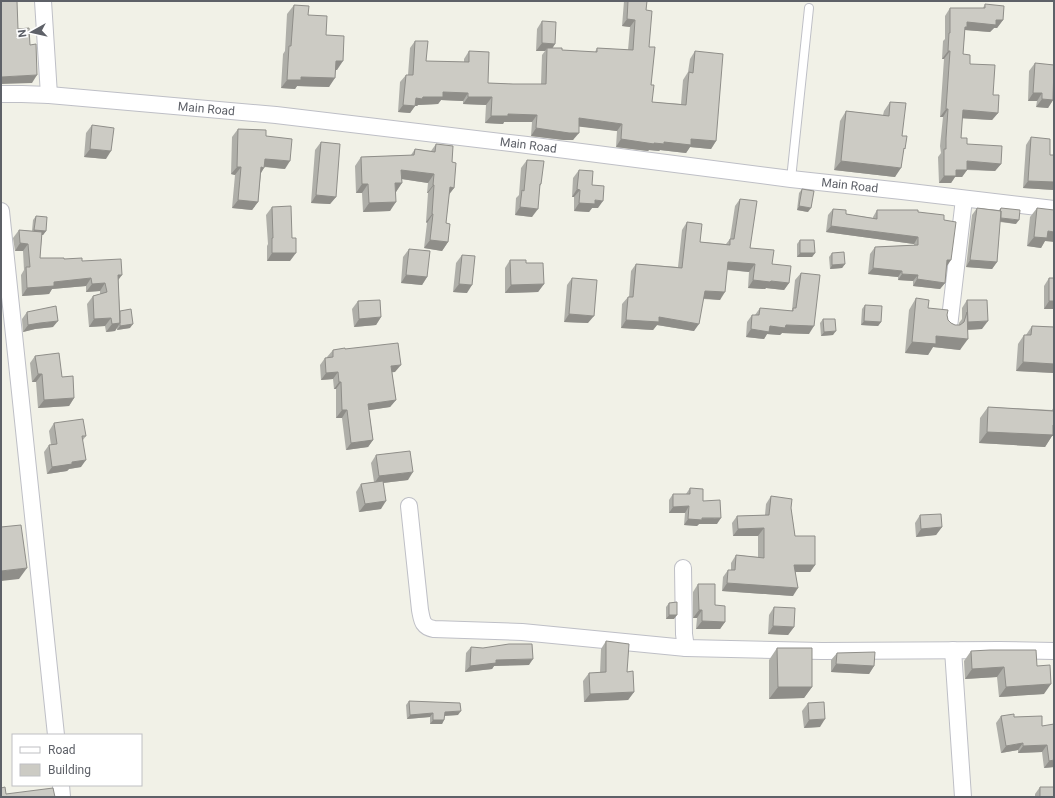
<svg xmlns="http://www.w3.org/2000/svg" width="1055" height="798" font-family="Roboto,sans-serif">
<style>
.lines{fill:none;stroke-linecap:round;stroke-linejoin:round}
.lane-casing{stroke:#bebfc6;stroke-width:10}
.street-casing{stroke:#bebfc6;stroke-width:18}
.lane{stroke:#fff;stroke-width:8}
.street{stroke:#fff;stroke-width:16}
.wall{fill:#afafa9}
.shaded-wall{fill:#8f8e89}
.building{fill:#cccbc4;stroke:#8f8e89}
.labels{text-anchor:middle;stroke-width:3;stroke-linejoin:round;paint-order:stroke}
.street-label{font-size:12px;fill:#5e6168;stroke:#fff}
</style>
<rect width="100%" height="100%" fill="#f1f1e7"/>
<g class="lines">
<g class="lane-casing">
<path id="lane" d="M791,179L809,8"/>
</g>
<g class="street-casing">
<g id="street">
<path d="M43,1L49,95"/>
<path id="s1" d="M1,94H22L49,95L276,115L527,145L791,179L902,191L1054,209"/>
<path d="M1,211L56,735"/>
<path d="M949,327L964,199"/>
<path d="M409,506L420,610C422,620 422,627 434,629L522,632L686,648"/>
<path d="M683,568L684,634L686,648L822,651L999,650L1054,651"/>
<path d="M953,650L963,797"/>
<path d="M61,785L62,797"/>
</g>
</g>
<use href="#lane" class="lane"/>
<use href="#street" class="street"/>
</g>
<path class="wall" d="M624,1H647L646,10L652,102L681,104L683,80L688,72L690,59L695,51L716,141L711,149L690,147L686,153L660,150L659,151L649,150L648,151L616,147L617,131L579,126L573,140H564L531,136L532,122H504L503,124L485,123L486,105L463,104V101L441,100L438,104L418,105L417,106H415L410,113L398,112L400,82L406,75H408L410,48L415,41L426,61L464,62V59L469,51L488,83L513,84H541L542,55L545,51H536L537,29L542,21L555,44L552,48L562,50L595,52L597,48L628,50L630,27L622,26Z
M985,4L1003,20L997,28H994L990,32L965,30L963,54L993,95L998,113L992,120L962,118L961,138L967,144L1001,164L995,171L967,170L962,177H955L951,183H939L938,157L941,153L940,146L943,117H940L944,59H942L943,41L945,39V16L950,8H983Z
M294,5L308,15L337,70H335L329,87L297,86L295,89L281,88L283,54L285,51L287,14Z
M1035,63L1053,100L1048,108L1036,107L1037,101H1028L1029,71Z
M890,102L902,136L903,152L895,177L834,170L840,121L846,111L883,115L884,111Z
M92,125L106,159L84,157L86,133Z
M238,129L266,136L285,169L264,167L261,173L258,202L252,210L232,208L235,175L231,174L232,137Z
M1031,137L1050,155H1054V190L1023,188L1026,145Z
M321,142L336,197L330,204L311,203L315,150Z
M436,144L452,162L454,188L449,194L446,223L448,242L442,251L424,248L427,223L426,222L428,193H427L428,183L402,179L396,192L390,211L363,212L362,193H356L355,166L361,157L411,155L415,149L431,151Z
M527,160L541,184L540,186L532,217L515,215L516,198L519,195L521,168Z
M579,170L592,185L598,208H592L589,212L574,211V197H572L573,178Z
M802,189L808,212L797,210L799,193Z
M740,199L750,248L772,264L789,283L784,290L766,288L765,289L748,288L749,272L727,270L720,300L703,299L694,331L657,325L653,330L621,328L622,304L628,297H629L631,271L636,264L678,267L682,230L687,222L700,242L726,244L730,239L735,206Z
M272,207L290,261H267V246L268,244L266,215Z
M977,208L999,210L1001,208L1016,224L1000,222L997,262L992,269L966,267L972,215Z
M1037,208L1045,241L1041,248L1027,246L1030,217Z
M833,209L846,214L873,218V217L877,210L918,212L944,220L947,266L945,283L940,289L913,286V281L898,280V277L868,274L870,254L875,247L914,245V244L826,232L828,215Z
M36,216L46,231L43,235H42L40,258L82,261L118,280L120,311L130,328L117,330V328L115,331L106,332L105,326L89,327L87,304L93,296L100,294V291L86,292V286L52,289L49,294L22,296L21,275L24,270L23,251H15L13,238L19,230L32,231L33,220Z
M800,240L815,253L812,257H797V244Z
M409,249L427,277L422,285L401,283L403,257Z
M832,253L845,264L842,268L830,269L829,257Z
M462,255L467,293L453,292L456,263Z
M510,260L526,263L544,284L538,292L505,293V268Z
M801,273L809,334L782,333L780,335L767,334L764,339L746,337L747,322L752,315H755L760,308L791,311L792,310L795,280Z
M572,278L588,323L564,322L567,285Z
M1049,278H1054V309H1044V286Z
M916,298L928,308L947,315L948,320L951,323L955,325H959V323L962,319V308L967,300L982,329L968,330L960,350L933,347L928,355L905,353L909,310Z
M358,301L381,317L376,325L354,327L352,309Z
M865,305L881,322L878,326L861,325L862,309Z
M27,312L53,327L35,329L23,332L22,319Z
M823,319L833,335L821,336L820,323Z
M1032,326L1054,327V373L1016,371L1018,344L1024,335H1026Z
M345,349L395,372H392L396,400L390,407L369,410L373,440L368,447L346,450L342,418H336V389H334L333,379L321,380L320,365L325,358H327V357L333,350Z
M35,356L62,377L74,398L69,406L38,408L36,382H32L30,363Z
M988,407L1052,410L1054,407V436H1052L1045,447L979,443L980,418Z
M54,423L86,436L83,440L81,467L69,469L67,471L47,474L44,452L49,445H51L49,431Z
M376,455L408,480L383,483L381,509L359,512L356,492L361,484L374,482L371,463Z
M690,488L703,501L717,524H699L697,526L684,525L685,513H669V500L673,494H686Z
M771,496L791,508L795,536L815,565L810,572H796L793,596L722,591L723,577L728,570H731V563L736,555L758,557V536H733L732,523L737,516L765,515L766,504Z
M920,515L942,527L936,535L916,537L915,523Z
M698,584L715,605L725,622L720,629H696L697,618H693V592Z
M669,603L674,619H666V607Z
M774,607L794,627L788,635L768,634L769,615Z
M606,641L634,692L628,700L584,702L583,681L589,673H600L601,649Z
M471,647L529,665L494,666L492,669L465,672L466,653Z
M777,648L812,687L804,698L769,699V660Z
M971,651L1037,666L1044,694L999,697L997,677L965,679L964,661Z
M837,653L874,666L869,674L831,672V660Z
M409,701L458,715L444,716V720L442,724H430V717L407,719L406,705Z
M808,703L820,727L804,728L802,711Z
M1001,716L1014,717L1042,726L1054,767L1044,768L1042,752L1018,753V750L1001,753L996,723Z
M1040,787L1054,797H1035V794Z"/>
<path class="shaded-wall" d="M627,19L635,20L630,27L622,26Z
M996,20H1003L997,28H994L990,32L965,30L961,34L967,22Z
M542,43L555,44L550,52L547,48L545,51H536Z
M948,51H950L944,59H942Z
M336,61H343L337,70H330Z
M37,75L32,83L1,84V77Z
M301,77L335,78L329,87L297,86L295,89L281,88L287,80Z
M443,92L468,93L463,101L441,100L438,104L418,105L417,106H415L410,113L398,112L403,105L416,98Z
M1033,93H1042L1037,101H1028Z
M468,97H492L486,105L463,104Z
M1042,99L1053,100L1048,108L1036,107Z
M946,109H948L943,117H940Z
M963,110L998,113L992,120L957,118Z
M508,114L537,115L532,122H504L503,124L485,123L491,116Z
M579,118L622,124L617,131L574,126Z
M536,128L579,133L573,140H564L531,136Z
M621,139L654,143L691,139L716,141L711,149L690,147L686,153L660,150L659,151L649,150L648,151L616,147Z
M90,149L111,151L106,159L84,157Z
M265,159L290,161L285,169L259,166Z
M841,161L901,168L895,177L834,170Z
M967,161L1001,164L995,171L962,169Z
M237,167H241L235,175L231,174Z
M261,167L264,168L259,176Z
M401,170L434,174L428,183L395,178Z
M956,170H967L962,177H955L951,183H939L944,176Z
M1028,181L1054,182V190L1023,188Z
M395,183H402L396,192Z
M362,184H368L362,193H356Z
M433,185H434L428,193H427Z
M450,187L454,188L448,196Z
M577,189L580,190L574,197H572Z
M316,195L336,197L330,204L311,203Z
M238,200L258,202L252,210L232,208Z
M595,200L603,201L598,208H592L589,212L574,211L579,203Z
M396,202L390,211L363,212L369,203Z
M799,206L811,208L808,212L797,210Z
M520,207L538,209L532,217L515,215Z
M432,214H433L427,223L426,222Z
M999,218L1019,220L1016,224L997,221Z
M831,226L918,237L914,244L826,232Z
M34,230L46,231L43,235L32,234Z
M1048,231L1054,232V242L1045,241L1041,248L1027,246L1034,237Z
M430,240L448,242L442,251L424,248Z
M20,243L28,244L23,251H15Z
M272,253H296L290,261H267Z
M800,253H815L812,257H797Z
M947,260H951L947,266Z
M970,260L997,262L992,269L966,267Z
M728,262L755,264L749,272L722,269Z
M845,264L842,268L830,269L832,265Z
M873,268L902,271L898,277L868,274Z
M902,274L918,275L913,281L898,280Z
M118,275H122L116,283Z
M406,275L427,277L422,285L401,283Z
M91,278L86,286L52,289L49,294L22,296L27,288L54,282Z
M917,279L945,283L940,289L913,286Z
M753,280L771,281L789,283L784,290L766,288L765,289L748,288Z
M105,283L100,291L86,292L92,284Z
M459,284L472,285L467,293L453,292Z
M544,284L538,292L505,293L511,285Z
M705,291L725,292L720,300L699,298Z
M1049,301H1054V309H1044Z
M569,314L594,316L588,323L564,322Z
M381,317L376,325L354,327L359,319Z
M659,317L699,324L694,331L657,325L653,330L621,328L626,320Z
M111,318L105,326L89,327L94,319Z
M58,321L53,327L35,329L23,332L28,325L40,323Z
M864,321L881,322L878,326L861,325Z
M988,321L982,329L962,330L968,322Z
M120,323L115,331L106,332L112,324Z
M133,324L130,328L117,330L120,326Z
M786,325L814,326L809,334L782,333L780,335L767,334L764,339L746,337L751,329L770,326Z
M836,331L833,335L821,336L824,332Z
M936,336L968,339L960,350L933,347L928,355L905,353L912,342Z
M1023,362L1054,364V373L1016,371Z
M401,365L395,372L386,373L391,366Z
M338,372L333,379L321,380L326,373Z
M38,374H42L36,382H32Z
M339,382H341L336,389H334Z
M74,398L69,406L38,408L44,400Z
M396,400L390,407L363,411L368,404Z
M342,410H347L342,418H336Z
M1054,425V436H1052L1045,447L979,443L987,432Z
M373,440L368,447L346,450L351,443Z
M86,460L81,467L69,469L67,471L47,474L52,467L72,462Z
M413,472L408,480L374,484L379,476Z
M386,501L381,509L359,512L365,504Z
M689,506L685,513H669L673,507Z
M721,518L717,524H699L697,526L684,525L688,519Z
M942,527L936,535L916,537L921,529Z
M764,528L758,536H733L738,529Z
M794,565H815L810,572H789Z
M27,568L19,579L1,581V571Z
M727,583L798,588L793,596L722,591Z
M699,610H702L697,618H693Z
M669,615H677L674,619H666Z
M702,621L725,622L720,629H696Z
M773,626L794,627L788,635L768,634Z
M533,659L529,665L494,666L492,669L465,672L470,666L496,660Z
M836,664L874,666L869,674L831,672Z
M1004,667L997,677L965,679L972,669Z
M1051,684L1044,694L999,697L1006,687Z
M778,687H812L804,698L769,699Z
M634,692L628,700L584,702L590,694Z
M461,711L458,715L442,716L445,712Z
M433,713L430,717L407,719L410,715Z
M825,719L820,727L804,728L809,720Z
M433,720H444L442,724H430Z
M1023,743L1018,750L1001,753L1006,746Z
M1047,745L1042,752L1018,753L1023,746Z
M1054,760V767L1044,768L1049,761Z"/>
<path class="building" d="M1,1H17L18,29L29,28L30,45L36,44L37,75L1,77Z
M628,1H647L646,10L652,11L649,47H655L651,85H654L652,102L686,105L689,72L693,73L695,51L723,54L716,141L691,139V145L664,142V144L654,143V144L621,139L622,124L579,118V133H569L536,128L537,115L508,114V116H491L492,97H468V93L443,92V97H423L422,99L416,98L415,106L403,105L406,75H413L415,41H428L426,61L469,62V51L489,52L488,83L513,84H546L547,48H562V50L597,52V48L633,50L635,20L627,19Z
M985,4L1004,6L1003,20H996V25L967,22V27H965L963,54L970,55V64L995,65L993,95H999L998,113L963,110L961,138H967V144L1002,146L1001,164L967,161V170H956V176H944V149H946V138L948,109H946L950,51H948L949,33H950V8H985Z
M294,5L309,6L308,15L327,16L326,35L344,36L343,61H336L335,78L301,77V80H287L289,46H291Z
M542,21L556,22L555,44L542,43Z
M1035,63L1054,65L1053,100L1042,99V93H1033Z
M890,102L906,103L902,136H907L905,149L904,148L901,168L841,161L846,111L889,116Z
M92,125L114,128L111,151L90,149Z
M238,129L266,130V136L292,139L290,161L265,159L264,168L261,167L258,202L238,200L241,167H237Z
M1031,137L1050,139V155H1054V182L1028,181Z
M321,142L340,144L336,197L316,195Z
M436,144L453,146L452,162L456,163L454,188L450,187L446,223L450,224L448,242L430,240L433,214H432L434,185H433L434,174L401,170L402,183H395L396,202L369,203L368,184H362L361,157L414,155L415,149L435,152Z
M527,160L544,161L541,184H540L538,209L520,207L522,190L524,191Z
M579,170L593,171L592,185L604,186L603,201L595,200V204L579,203L580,190L577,189Z
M802,189L814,191L811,208L799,206Z
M740,199L757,201L750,248L774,250L772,264L791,266L789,283L771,281L770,282L753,280L755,264L728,262L725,292L705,291L699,324L659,317V322L626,320L628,297H633L636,264L682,268L687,222L702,224L700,242L730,245V239H734Z
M291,206L292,238H296V253H272V238H273L272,207Z
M977,208L1001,211L997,262L970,260Z
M1001,208L1020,210L1019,220L1001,218V211H1000Z
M1037,208L1054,210V232L1048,231L1047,238L1034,237Z
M833,209L846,210V214L877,219V210H918V212L944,215V220L956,222L951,260H947L945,283L917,279L918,275L902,274V271L873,268L875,247L918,245V237L831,226Z
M36,216L47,217L46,231L34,230Z
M19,230L42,232L40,258H64V259L82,258V261L121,259L122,275H118L120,323L112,324L111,318L94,319L93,296L107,292L105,283L92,284L91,278L54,282V286L27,288L26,267H30L28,244L20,243Z
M800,240H814L815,253H800Z
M409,249L430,251L427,277L406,275Z
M844,252L845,264L832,265V253Z
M462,255L475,256L472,285L459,284Z
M510,260H526V263H543L544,284L511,285Z
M801,273L820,275L814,326L786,325L785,328L770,326L769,332L751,329L752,315H759L760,308L793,311V308H796Z
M572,278L597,280L594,316L569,314Z
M1049,278H1054V301H1049Z
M916,298L929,300L928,308L948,310L947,315L948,320L951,323L955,325H960L964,322L967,312L968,339L936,336V344L912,342Z
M380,300L381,317L359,319L358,301Z
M967,300H987L988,321L968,322Z
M865,305L882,306L881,322L864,321Z
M56,306L58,321L40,323L28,325L27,312Z
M131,309L133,324L120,326V311Z
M823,319H835L836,331L824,332Z
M1032,326L1054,327V364L1023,362L1024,335H1031Z
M398,343L401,365L391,366L396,400L368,404L373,440L351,443L347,410H342L341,382H339L338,372L326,373L325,358L333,357V350L345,348V349Z
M59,353L62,377L73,376L74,398L44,400L42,374H38L35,356Z
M988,407L1054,411V425H1053V435L987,432Z
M83,419L86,436H82L86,460L72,462V464L52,467L49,445L57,444L54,423Z
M410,451L413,472L379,476L376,455Z
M383,481L386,501L365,504L361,484Z
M690,488L703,489V501L720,500L721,518H702V520L688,519L689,506L673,507V494H690Z
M771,496L792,499L791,508L795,536H815V565H794L798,588L727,583L728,570H735L736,555L764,558V528L738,529L737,516L769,515Z
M941,514L942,527L921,529L920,515Z
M21,525L27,568L1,571V527Z
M698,584H715V605L725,606V622L702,621V610H699Z
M677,602V615H669V603Z
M774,607L795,608L794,627L773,626Z
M606,641L629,644L627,672L633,671L634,692L590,694L589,673L606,672Z
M509,644H532L533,659L496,660V663L470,666L471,647L483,648Z
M777,648H812V687H778Z
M990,650H1036L1037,666L1050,665L1051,684L1006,687L1004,667L972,669L971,651Z
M875,652L874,666L836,664L837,653Z
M409,701L460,703L461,711L445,712L444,720H433V713L410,715Z
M824,702L825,719L809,720L808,703Z
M1014,714V717L1042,716V726L1054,724V760L1049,761L1047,745L1023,746V743L1006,746L1001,716Z
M5,787L6,794L53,788L55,797H1V788Z
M1040,787H1054V797H1040Z"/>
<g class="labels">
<g class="street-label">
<text dy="4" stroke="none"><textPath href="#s1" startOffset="206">Main Road</textPath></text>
<text dy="4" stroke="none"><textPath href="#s1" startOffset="530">Main Road</textPath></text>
<text dy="4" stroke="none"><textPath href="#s1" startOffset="854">Main Road</textPath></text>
</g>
</g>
<rect width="1055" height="798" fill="none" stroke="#5e6168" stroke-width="4"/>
<rect x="12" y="734" width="130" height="52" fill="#ffffff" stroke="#bfc0c3"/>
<rect x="20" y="747" width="20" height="6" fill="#ffffff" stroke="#bfc0c3"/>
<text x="48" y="754" font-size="12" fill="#5e6168">Road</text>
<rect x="20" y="764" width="20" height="12" fill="#cccbc4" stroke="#bfc0c3"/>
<text x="48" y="774" font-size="12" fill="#5e6168">Building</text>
<g transform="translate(32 32) rotate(262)" stroke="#ffffff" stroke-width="3" paint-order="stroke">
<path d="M0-3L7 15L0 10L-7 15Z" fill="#5e6168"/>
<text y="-6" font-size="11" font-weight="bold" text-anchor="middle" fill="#5e6168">N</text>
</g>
</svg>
